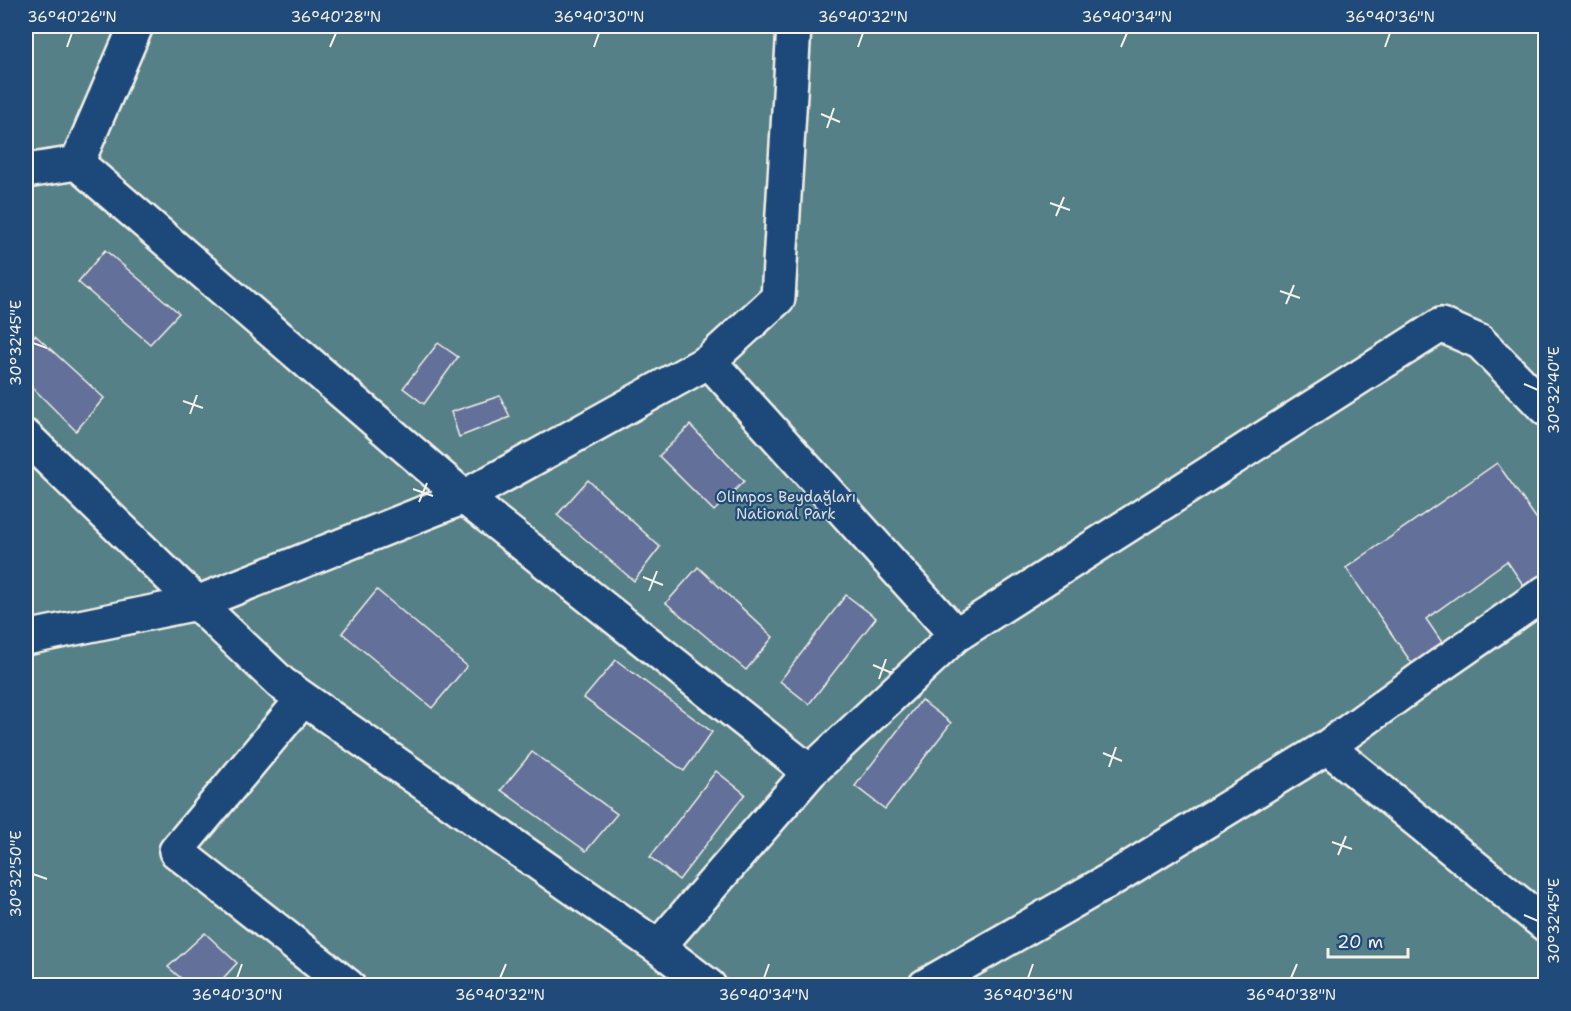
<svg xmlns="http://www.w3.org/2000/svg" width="1571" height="1011" font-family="'Shantell Sans',sans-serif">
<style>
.green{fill:#578087;stroke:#a6b8b8;stroke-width:1.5}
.building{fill:#636f9a;stroke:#f4f1e8;stroke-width:1.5}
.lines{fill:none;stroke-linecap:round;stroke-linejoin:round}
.minor-casing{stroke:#f4f1e8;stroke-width:38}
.minor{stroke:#1f4a7a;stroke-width:33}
.ticks{fill:none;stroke:#f4f1e8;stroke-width:2}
.labels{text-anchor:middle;stroke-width:4.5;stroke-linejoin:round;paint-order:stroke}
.park-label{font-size:15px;fill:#dce0d9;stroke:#1f4a7a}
.neatline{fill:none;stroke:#f4f1e8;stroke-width:2}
.ticks-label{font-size:15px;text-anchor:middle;fill:#f4f1e8}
</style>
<rect width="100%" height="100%" fill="#2d5180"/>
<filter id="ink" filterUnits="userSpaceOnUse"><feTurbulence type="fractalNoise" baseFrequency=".0167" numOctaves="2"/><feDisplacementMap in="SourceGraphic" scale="12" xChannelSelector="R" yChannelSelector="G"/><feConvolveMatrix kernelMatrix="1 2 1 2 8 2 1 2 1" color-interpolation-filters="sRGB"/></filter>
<g filter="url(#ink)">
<path class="green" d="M26,26H1545V985H26Z"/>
<path class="building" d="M105,250L179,313L150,344L78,282Z
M35,335L104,398L76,431L26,381V346Z
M438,343L458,357L424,404L403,388Z
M500,396L510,417L459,437L451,412Z
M690,425L744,481L714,511L659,456Z
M1497,463L1546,532V576L1526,589L1507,561L1426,619L1452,657L1422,678L1346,568Z
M588,480L660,547L634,581L557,515Z
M698,567L773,637L746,670L666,603Z
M377,590L467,666L432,708L342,633Z
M846,595L876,618L809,704L780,681Z
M616,660L712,732L684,771L584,698Z
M921,700L951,723L885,809L855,786Z
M532,752L617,814L586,851L501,790Z
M716,771L745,794L679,880L650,857Z
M205,933L237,963L216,986H190L168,967Z"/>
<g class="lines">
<g class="minor-casing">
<path id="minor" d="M136,26L77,163L464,497L810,772
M26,171L77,163
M709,361L956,635
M26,437L197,603L464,497L709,361L778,298L794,26
M26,638L197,603L281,683L658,947L709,986
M303,699L176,851L348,986
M1327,747L1546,925
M658,947L810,772L956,635L1441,325L1480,342L1546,409
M925,986L1110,880L1327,747L1422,678L1546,592"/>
</g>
<use href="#minor" class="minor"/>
</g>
</g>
<path class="ticks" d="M67,47L72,33M330,47L336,33M594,47L599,33M858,47L863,33M1121,47L1127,33M1385,47L1390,33M821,114L840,122M827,128L834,108M1050,203L1070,210M1056,216L1064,197M1280,291L1300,298M1286,304L1294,285M33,343L47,348M1524,384L1538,390M183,401L203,408M190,414L197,395M413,489L433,496M419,502L427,483M643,577L663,585M649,591L657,571M873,665L892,673M879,679L886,659M1103,753L1122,761M1109,767L1116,747M1332,842L1352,849M1338,855L1346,836M33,874L47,879M1524,915L1538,921M237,978L242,964M500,978L506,964M764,978L769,964M1028,978L1033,964M1291,978L1297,964"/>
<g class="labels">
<g class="park-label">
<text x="786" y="502">Olimpos Beydağları<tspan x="786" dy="17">National Park</tspan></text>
</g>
</g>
<rect width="1571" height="1011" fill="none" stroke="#1f4a7a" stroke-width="66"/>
<path d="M1328 948v9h80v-9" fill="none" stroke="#f4f1e8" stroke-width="3"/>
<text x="1337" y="948" font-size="18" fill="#f4f1e8" stroke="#1f4a7a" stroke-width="4.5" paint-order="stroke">20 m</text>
<rect x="33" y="33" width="1505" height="945" class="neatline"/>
<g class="ticks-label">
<text x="72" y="22">36°40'26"N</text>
<text x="336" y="22">36°40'28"N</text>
<text x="599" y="22">36°40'30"N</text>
<text x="863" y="22">36°40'32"N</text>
<text x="1127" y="22">36°40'34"N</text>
<text x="1390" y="22">36°40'36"N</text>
<text transform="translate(16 343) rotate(-90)" y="5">30°32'45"E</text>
<text transform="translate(1554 390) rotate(-90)" y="5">30°32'40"E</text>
<text transform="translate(16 874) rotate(-90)" y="5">30°32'50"E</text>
<text transform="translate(1554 921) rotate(-90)" y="5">30°32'45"E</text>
<text x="237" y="1000">36°40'30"N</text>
<text x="500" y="1000">36°40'32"N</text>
<text x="764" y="1000">36°40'34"N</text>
<text x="1028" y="1000">36°40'36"N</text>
<text x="1291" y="1000">36°40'38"N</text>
</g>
</svg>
